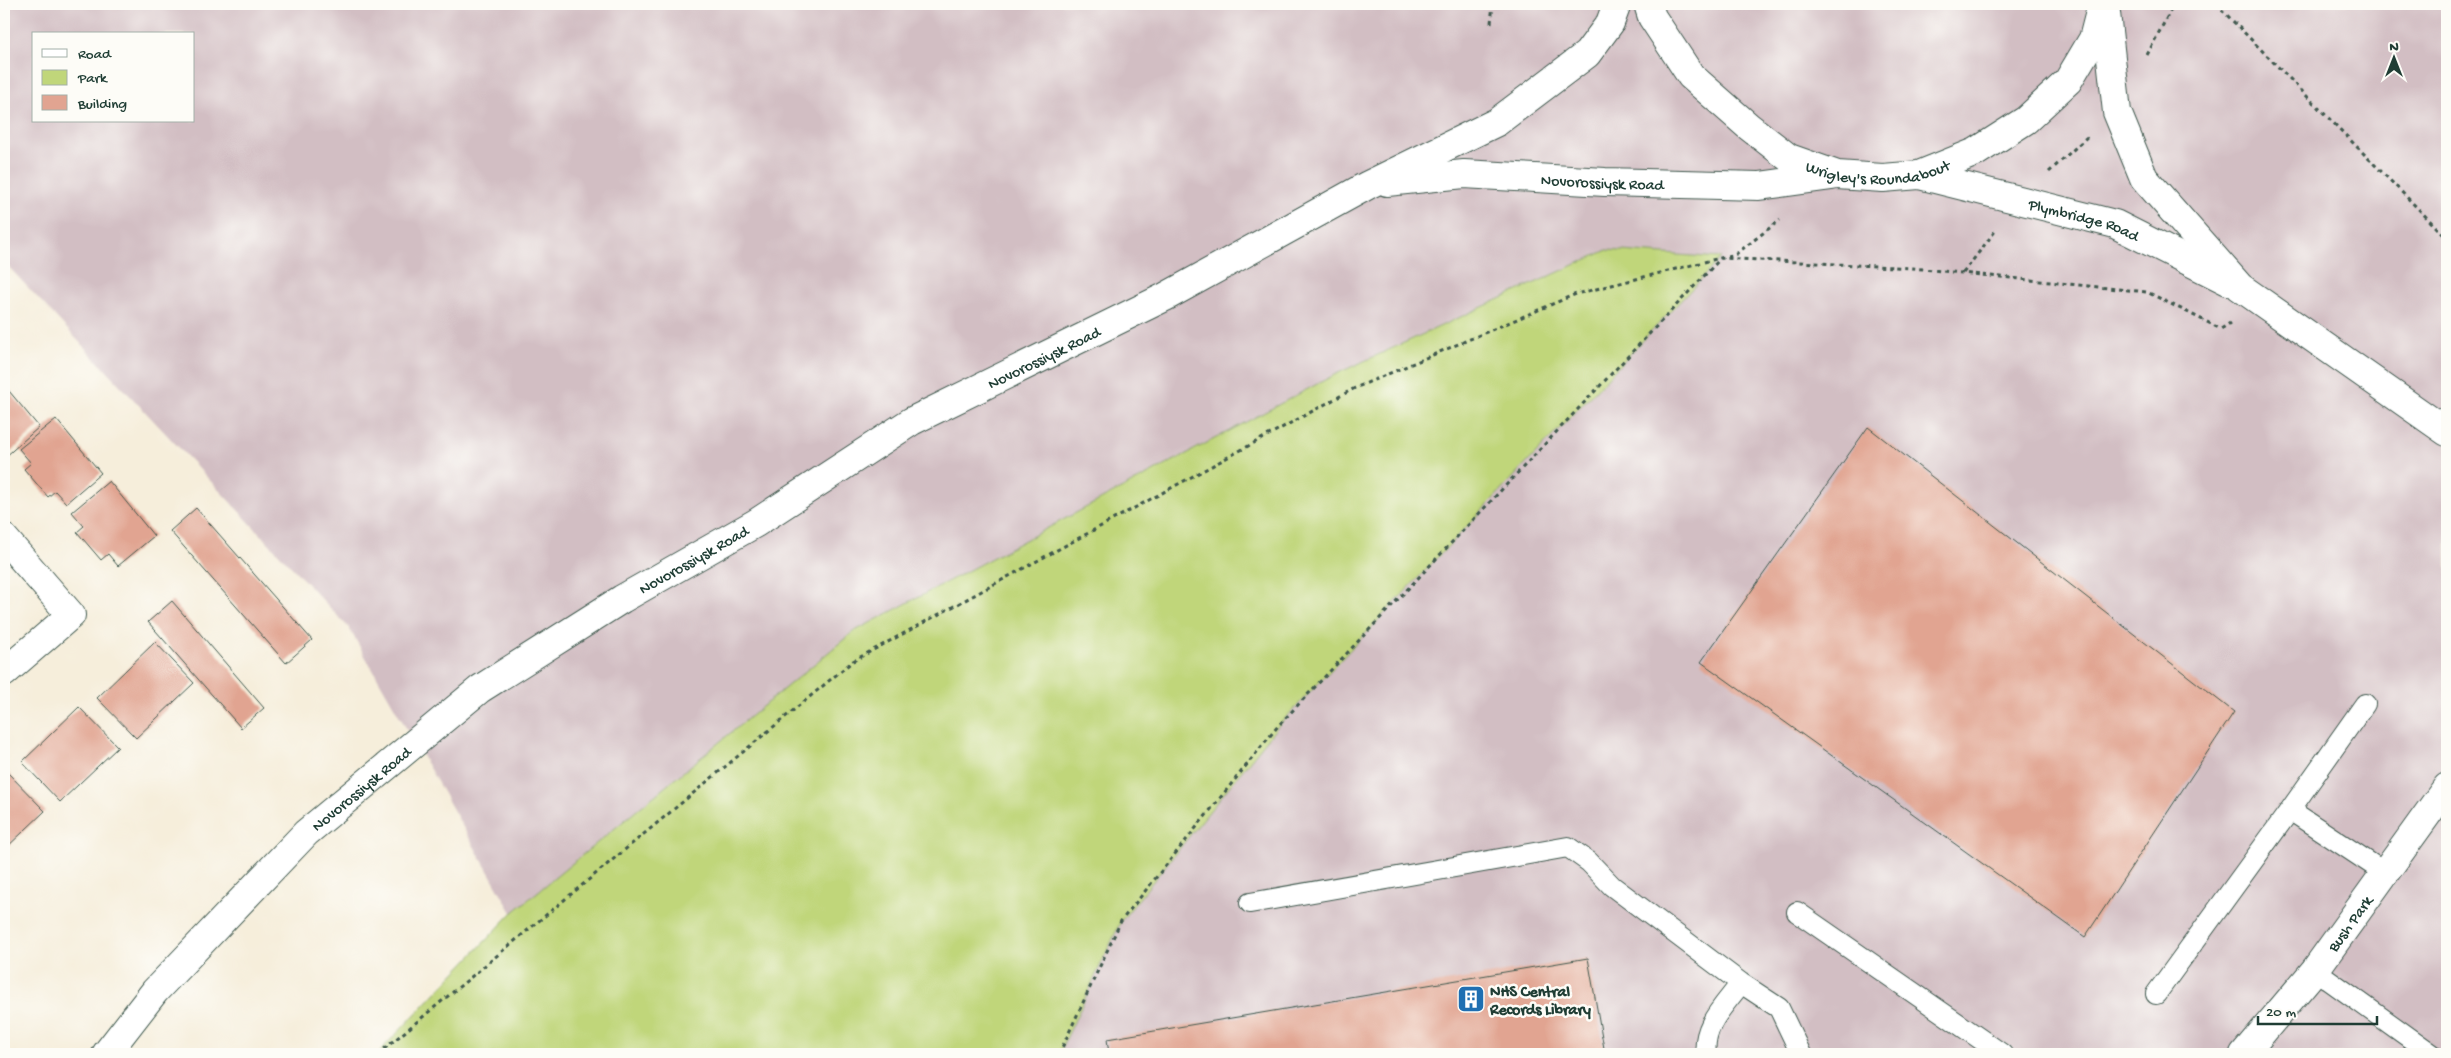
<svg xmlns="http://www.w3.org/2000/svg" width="2451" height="1058" font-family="'Gochi Hand',sans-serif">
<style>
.industrial{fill:#d2bec3;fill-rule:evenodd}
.green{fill:#c0d67a;stroke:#708a57}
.building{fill:#e1a491}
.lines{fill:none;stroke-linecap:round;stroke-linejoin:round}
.service-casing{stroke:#3f584d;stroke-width:22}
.minor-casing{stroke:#3f584d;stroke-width:30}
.secondary-casing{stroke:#3f584d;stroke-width:30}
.path{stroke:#3f584d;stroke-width:3;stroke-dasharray:4 4;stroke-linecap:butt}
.service{stroke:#fff;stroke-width:20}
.minor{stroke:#fff;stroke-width:28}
.secondary{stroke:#fff;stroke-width:28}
.labels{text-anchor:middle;stroke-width:5;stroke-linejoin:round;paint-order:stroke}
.street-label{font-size:16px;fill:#1f3d34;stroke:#fdfcf7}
.poi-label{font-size:16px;font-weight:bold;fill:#1f3d34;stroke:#fdfcf7;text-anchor:start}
</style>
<rect width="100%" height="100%" fill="#fdfcf7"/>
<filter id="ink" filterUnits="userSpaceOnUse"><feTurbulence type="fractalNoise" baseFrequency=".02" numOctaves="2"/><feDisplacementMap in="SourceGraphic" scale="10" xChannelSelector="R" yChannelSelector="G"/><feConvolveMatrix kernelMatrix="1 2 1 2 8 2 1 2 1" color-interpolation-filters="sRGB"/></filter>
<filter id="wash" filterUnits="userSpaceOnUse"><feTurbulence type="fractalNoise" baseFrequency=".0096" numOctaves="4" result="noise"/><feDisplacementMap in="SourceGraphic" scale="20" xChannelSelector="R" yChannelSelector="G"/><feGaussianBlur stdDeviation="1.12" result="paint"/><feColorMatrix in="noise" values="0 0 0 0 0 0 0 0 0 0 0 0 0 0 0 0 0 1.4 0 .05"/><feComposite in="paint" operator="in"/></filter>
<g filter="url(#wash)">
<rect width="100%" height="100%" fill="#f6eedb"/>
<path class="industrial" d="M4,4H2447V1054H593L349,628L4,262ZM34,34H194V121H34Z"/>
<path class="green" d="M1607,250L1721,258L1278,726L1121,921L1059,1054H380L381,1050L512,913L853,632L1336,374Z"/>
<g id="blocks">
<path class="building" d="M4,385L39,427L4,458Z
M56,419L101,473L66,503L55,491L48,497L24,469L31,463L19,449Z
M1868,427L2234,712L2085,937L1701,662Z
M109,481L154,536L118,566L108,554L101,560L77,532L84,526L72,512Z
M196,508L312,640L286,663L170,531Z
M172,601L264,708L241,728L148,622Z
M155,642L194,683L136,738L97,698Z
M79,707L118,747L60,802L22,762Z
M6,771L45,811L4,850V773Z
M1588,958L1605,1054H1109L1107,1039Z"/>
</g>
</g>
<g filter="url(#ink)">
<use href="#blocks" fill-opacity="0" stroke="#3f584d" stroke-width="1"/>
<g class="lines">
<g class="service-casing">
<path id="service" d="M2365,704L2290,810L2385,873
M1250,903L1568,847L1589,862L1612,886L1741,983L1779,1008L1801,1054
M1797,912L2002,1054
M2315,970L2432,1054
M2156,994L2290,810
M1706,1054C1702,1025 1725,1005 1741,983"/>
</g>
<g class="minor-casing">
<g id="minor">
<path d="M2105,4L2117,112L2144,178L2240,287L2447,432"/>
<path id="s1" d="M1919,175L2115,224L2228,281"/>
<path d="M4,538L71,615L4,673"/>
<path id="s2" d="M2244,1054L2315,970L2447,787"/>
</g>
</g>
<g class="secondary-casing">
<g id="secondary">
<path id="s3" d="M1648,4L1652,17L1691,76L1748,126L1789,158L1837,175L1883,178L1919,175L1976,152L2026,120L2068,81L2093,39L2102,4"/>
<path id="s4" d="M1387,182L1464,174L1605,182L1759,186L1832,176"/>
<path id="s5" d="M106,1054L155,991L306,833L480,689L622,599L756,523L912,421L1165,297L1368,185L1497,122L1587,54L1610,23L1617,4"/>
</g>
</g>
<path class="path" d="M2216,4L2447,238
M1491,23L1493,4
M2147,55L2174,4
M2049,172L2088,136
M1963,273L1996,230
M378,1054L853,661L1355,388L1576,294L1736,254L1780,220
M1059,1054L1121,921L1278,726L1721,258L1913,268L2147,292L2221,329L2230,323"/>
<use href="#service" class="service"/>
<use href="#minor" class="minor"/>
<use href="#secondary" class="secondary"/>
</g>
</g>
<defs>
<g id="building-square" transform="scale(1.4375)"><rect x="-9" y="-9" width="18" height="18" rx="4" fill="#1f6fb2" stroke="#fdfcf7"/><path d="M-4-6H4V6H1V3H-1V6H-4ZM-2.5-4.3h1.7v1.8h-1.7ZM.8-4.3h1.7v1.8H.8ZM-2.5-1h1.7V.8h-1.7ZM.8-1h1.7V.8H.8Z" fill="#fff"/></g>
</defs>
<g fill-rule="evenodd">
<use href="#building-square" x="1471" y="999"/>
</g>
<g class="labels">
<g class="street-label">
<text dy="6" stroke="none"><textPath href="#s3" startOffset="304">Wrigley's Roundabout</textPath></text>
<text dy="6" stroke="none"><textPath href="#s4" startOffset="216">Novorossiysk Road</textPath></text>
<text dy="6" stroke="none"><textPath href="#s1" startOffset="171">Plymbridge Road</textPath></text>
<text dy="6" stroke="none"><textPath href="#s5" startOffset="1179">Novorossiysk Road</textPath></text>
<text dy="6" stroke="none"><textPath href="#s5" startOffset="774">Novorossiysk Road</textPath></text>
<text dy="6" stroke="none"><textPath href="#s5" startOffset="369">Novorossiysk Road</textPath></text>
<text dy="6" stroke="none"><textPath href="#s2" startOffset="168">Bush Park</textPath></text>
</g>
<g class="poi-label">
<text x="1490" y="996">NHS Central<tspan x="1490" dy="18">Records Library</tspan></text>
</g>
</g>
<rect width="2451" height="1058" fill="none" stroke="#fdfcf7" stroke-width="20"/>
<rect x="32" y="32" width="162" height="90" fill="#fdfcf7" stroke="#a4b0a9"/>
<rect x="42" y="49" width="25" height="8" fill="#ffffff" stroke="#a4b0a9"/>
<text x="78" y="58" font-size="15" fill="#1f3d34">Road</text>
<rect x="42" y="70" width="25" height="15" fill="#c0d67a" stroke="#a4b0a9"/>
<text x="78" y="82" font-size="15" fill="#1f3d34">Park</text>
<rect x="42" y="95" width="25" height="15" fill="#e1a491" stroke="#a4b0a9"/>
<text x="78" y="108" font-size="15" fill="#1f3d34">Building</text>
<g transform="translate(2394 58)" stroke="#fdfcf7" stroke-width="4" paint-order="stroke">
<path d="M0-4L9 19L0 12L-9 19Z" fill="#1f3d34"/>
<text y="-8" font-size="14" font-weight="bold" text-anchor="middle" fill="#1f3d34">N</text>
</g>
<path d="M2258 1016v8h119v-8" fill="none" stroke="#1f3d34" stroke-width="2.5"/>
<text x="2266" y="1016" font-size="15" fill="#1f3d34" stroke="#fdfcf7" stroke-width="4" paint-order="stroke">20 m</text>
</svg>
